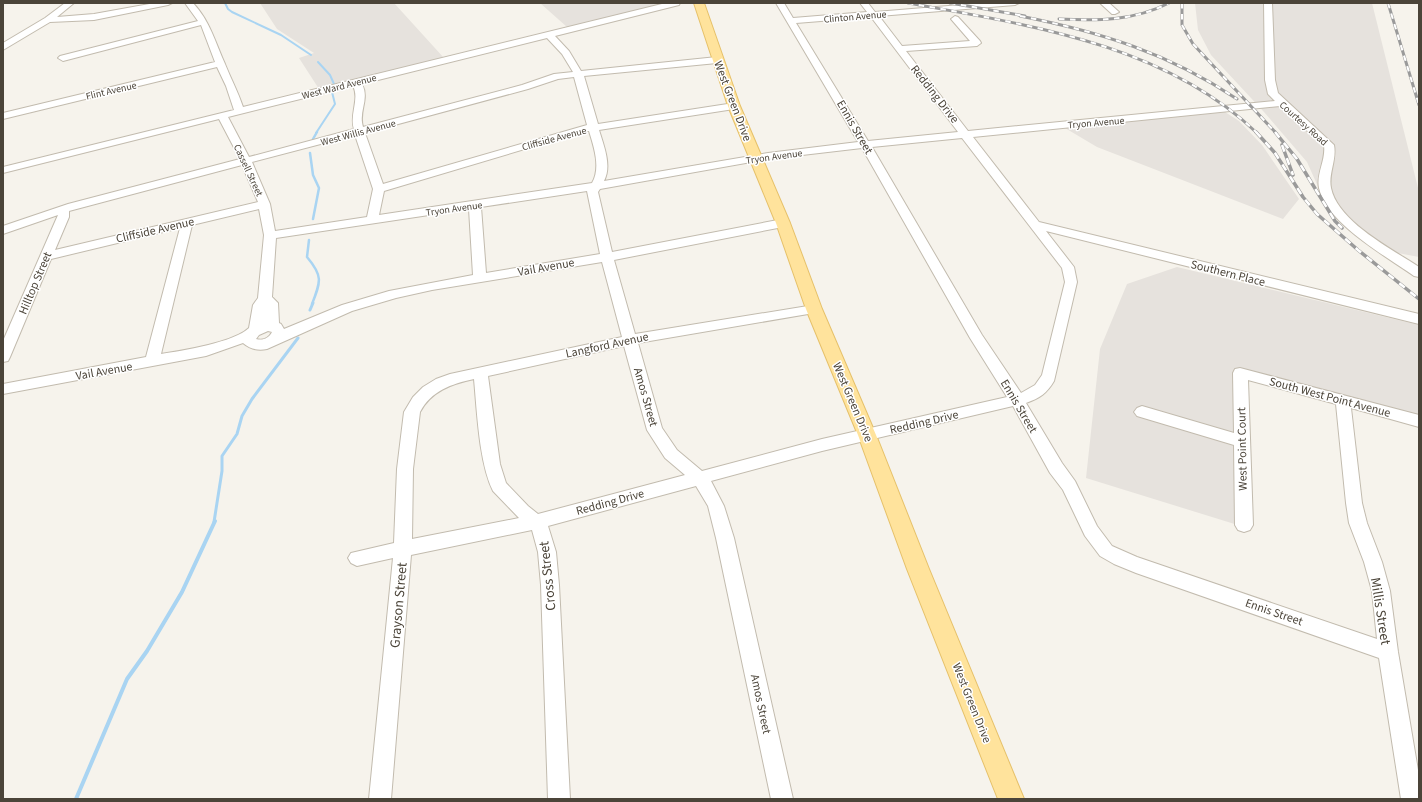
<svg xmlns="http://www.w3.org/2000/svg" width="1422" height="802" font-family="'Source Sans 3',sans-serif">
<style>
.industrial{fill:#e6e2dd}
.lines{fill:none;stroke-linecap:round;stroke-linejoin:round}
.stream-far3{stroke:#a9d4f2;stroke-width:2}
.stream-far2{stroke:#a9d4f2;stroke-width:2.5}
.stream-far1{stroke:#a9d4f2;stroke-width:3}
.stream{stroke:#a9d4f2;stroke-width:4}
.minor-casing{stroke:#c2bbae;stroke-width:2}
.major-casing{stroke:#e6c16a;stroke-width:2}
.minor{fill:#fff;fill-rule:evenodd}
.major{fill:#ffe39c;fill-rule:evenodd}
.rail-far1-casing{stroke:#9a9a9a;stroke-width:3}
.rail-casing{stroke:#9a9a9a;stroke-width:3.5}
.rail-far1{stroke:#fff;stroke-width:2;stroke-dasharray:5.5;stroke-linecap:butt}
.rail{stroke:#fff;stroke-width:2.5;stroke-dasharray:7;stroke-linecap:butt}
.labels{text-anchor:middle;stroke-width:3;stroke-linejoin:round;paint-order:stroke}
.far-street-label{font-size:10px;fill:#4b4439;stroke:#fff}
.street-label{font-size:12px;fill:#4b4439;stroke:#fff}
.near-street-label{font-size:14px;fill:#4b4439;stroke:#fff}
</style>
<rect width="100%" height="100%" fill="#f6f3ec"/>
<path class="industrial" d="M260,3H394L444,58L319,89L299,58L314,53L277,29Z
M540,3H668L567,27Z
M1195,3H1372L1419,192V257L1371,248L1339,221L1324,200L1307,162L1264,112L1211,55L1198,30Z
M1225,112L1239,121L1262,145L1299,199L1283,219L1097,147L1065,128Z
M1177,267L1419,325V417L1239,370L1241,526L1086,478L1100,349L1127,284Z"/>
<g class="lines">
<path class="stream-far3" d="M225,3L228,9L232,12L281,35L311,55
M318,62L330,75L334,84
M316,133L335,104L332,92"/>
<path class="stream-far2" d="M313,139L317,132
M310,153L313,175L319,188L313,219
M309,240L307,257C323,276 321,281 312,304"/>
<path class="stream-far1" d="M310,310L313,303
M214,522L222,471V456L237,434L242,416L252,399L298,338"/>
<path class="stream" d="M76,799L127,679L147,651L182,592L215,521"/>
<g class="minor-casing">
<path id="minor" d="M65,3H74L57,17L94,14L155,3H172L168,5L94,20L50,22L3,50V43L45,18Z
M185,3H193C210,21 215,42 225,64C231,79 238,92 243,107L666,3H680L679,5L555,36L569,51L581,71L717,57L722,60L717,63L584,76L598,124L734,103L739,106L734,109L599,130C604,146 612,166 604,181L768,153L858,142L776,3H784L793,18L867,12L860,3H868L875,12L985,3H1019L1015,5L879,16L902,46L970,41L951,19L955,16L958,17L980,41L981,43L977,46L906,51L968,131L1275,101L1268,94L1265,80L1264,3H1272L1275,80L1278,93L1334,145C1337,160 1328,174 1331,188C1338,222 1392,249 1419,267V277L1414,276C1386,256 1327,224 1319,188C1316,174 1326,160 1324,146L1280,106L973,137L1039,222L1419,314V324L1046,231L1074,267L1077,282L1054,381C1047,393 1040,398 1026,403L1062,463L1075,481L1097,526L1112,546L1137,557L1377,639L1372,591L1364,562L1349,523L1346,503L1336,404L1248,380L1253,525L1250,530L1244,532L1238,530L1235,525L1234,445L1137,416L1134,412L1137,408L1142,406L1234,433L1233,373L1235,369L1240,368L1419,415V427L1351,408L1362,503L1367,523L1382,562L1390,591L1398,652L1419,776V799H1401L1379,658L1136,573L1114,564L1100,556L1085,536L1063,490L1050,473L1013,406L822,451L711,481L724,506L734,538L793,799H771L716,538L708,506L696,486L548,526L556,552L559,585L570,799H548L541,585L538,552L532,530L411,555L391,799H369L393,558L357,566L351,563L348,558L351,553L394,543L397,469L404,412L413,397L423,387L436,379L450,374L622,337L602,262L432,290L396,298L352,311L267,349C258,351 250,349 243,343L206,356L3,394V384L146,357L180,228L51,259L10,357L8,361L3,362V341L58,215L3,234V226L68,204L240,159L219,119L3,173V167L234,110L226,86L217,67L3,119V113L215,62L201,25L63,61L58,58L60,56L198,21ZM871,17L958,132L868,141L796,23ZM547,38L562,54L573,72L554,74L522,85L363,127C358,111 370,100 362,84ZM574,77L587,125L383,184L365,133L528,89L558,79ZM353,86C360,99 349,115 354,129L249,157L228,117ZM585,131H589C594,147 601,168 592,183L379,215L384,191ZM355,135L373,189L367,217L275,231L270,204L252,162ZM962,138L1062,268L1065,282L1042,375L1035,385L1021,393L982,335L872,147ZM862,148L970,338L1007,397L822,439L702,471L677,450L662,428L638,343L814,313L819,312L821,309L819,306L814,305L635,334L614,260L783,227L787,226L789,223L787,220L783,219L612,252L598,192L600,189L768,159ZM242,165L258,202L55,250L69,217V211ZM587,191L600,254L486,273L481,207ZM259,209L264,235L258,298L253,305L249,328C235,342 181,351 161,354L192,225ZM469,209L473,275L389,291L342,305L284,329L281,324L279,323L278,303L272,297L276,238ZM268,331L272,332C269,338 263,341 256,339L259,335ZM624,346L647,430L665,458L685,475L538,514L528,506L506,483L500,464L488,376ZM474,379C477,411 479,463 493,491L519,518L412,539L413,469L420,412C431,391 451,384 474,379Z
M1100,3H1109L1119,12L1115,14H1112Z"/>
</g>
<g class="major-casing">
<path id="major" d="M694,3H704L740,106L790,223L822,309L876,435L929,569L1024,799H998L907,569L858,435L806,309L776,223L728,106Z"/>
</g>
<use href="#minor" class="minor"/>
<use href="#major" class="major"/>
<g class="rail-far1-casing">
<path id="rail-far1" d="M908,3C1029,25 1164,44 1257,133
M950,3L1025,16
M1182,3V25L1193,44L1276,133
M1388,3L1419,105
M1020,16C1101,32 1168,53 1237,99
M1059,19C1097,21 1134,21 1169,3"/>
</g>
<g class="rail-casing">
<path id="rail" d="M1256,132L1275,153L1303,197L1317,214L1358,250L1419,299
M1275,132L1297,159L1335,221L1342,228
M1282,145L1293,175"/>
</g>
<use href="#rail-far1" class="rail-far1"/>
<use href="#rail" class="rail"/>
</g>
<g class="labels">
<g class="far-street-label">
<text transform="translate(855 16) rotate(-5)" y="4">Clinton Avenue</text>
<text transform="translate(339 86) rotate(-14)" y="4">West Ward Avenue</text>
<text transform="translate(111 90) rotate(-13)" y="4">Flint Avenue</text>
<text transform="translate(1096 122) rotate(-5)" y="4">Tryon Avenue</text>
<text transform="translate(1304 123) rotate(42)" y="4">Courtesy Road</text>
<text transform="translate(358 132) rotate(-15)" y="4">West Willis Avenue</text>
<text transform="translate(554 138) rotate(-15)" y="4">Cliffside Avenue</text>
<text transform="translate(774 156) rotate(-8)" y="4">Tryon Avenue</text>
<text transform="translate(249 170) rotate(65)" y="4">Cassell Street</text>
<text transform="translate(454 208) rotate(-8)" y="4">Tryon Avenue</text>
</g>
<g class="street-label">
<text transform="translate(935 94) rotate(52)" y="4">Redding Drive</text>
<text transform="translate(733 101) rotate(69)" y="4">West Green Drive</text>
<text transform="translate(855 127) rotate(60)" y="4">Ennis Street</text>
<text transform="translate(155 230) rotate(-13)" y="4">Cliffside Avenue</text>
<text transform="translate(546 267) rotate(-10)" y="4">Vail Avenue</text>
<text transform="translate(1228 273) rotate(14)" y="4">Southern Place</text>
<text transform="translate(35 283) rotate(-67)" y="4">Hilltop Street</text>
<text transform="translate(607 345) rotate(-12)" y="4">Langford Avenue</text>
<text transform="translate(104 371) rotate(-10)" y="4">Vail Avenue</text>
<text transform="translate(646 397) rotate(74)" y="4">Amos Street</text>
<text transform="translate(1330 397) rotate(15)" y="4">South West Point Avenue</text>
<text transform="translate(853 402) rotate(67)" y="4">West Green Drive</text>
<text transform="translate(1019 406) rotate(59)" y="4">Ennis Street</text>
<text transform="translate(924 422) rotate(-13)" y="4">Redding Drive</text>
<text transform="translate(1242 449) rotate(-91)" y="4">West Point Court</text>
<text transform="translate(610 502) rotate(-15)" y="4">Redding Drive</text>
<text transform="translate(1274 612) rotate(19)" y="4">Ennis Street</text>
<text transform="translate(972 703) rotate(68)" y="4">West Green Drive</text>
<text transform="translate(761 704) rotate(78)" y="4">Amos Street</text>
</g>
<g class="near-street-label">
<text transform="translate(547 576) rotate(-96)" y="5">Cross Street</text>
<text transform="translate(398 605) rotate(-85)" y="5">Grayson Street</text>
<text transform="translate(1381 611) rotate(81)" y="5">Millis Street</text>
</g>
</g>
<rect width="1422" height="802" fill="none" stroke="#4b4439" stroke-width="8"/>
</svg>
